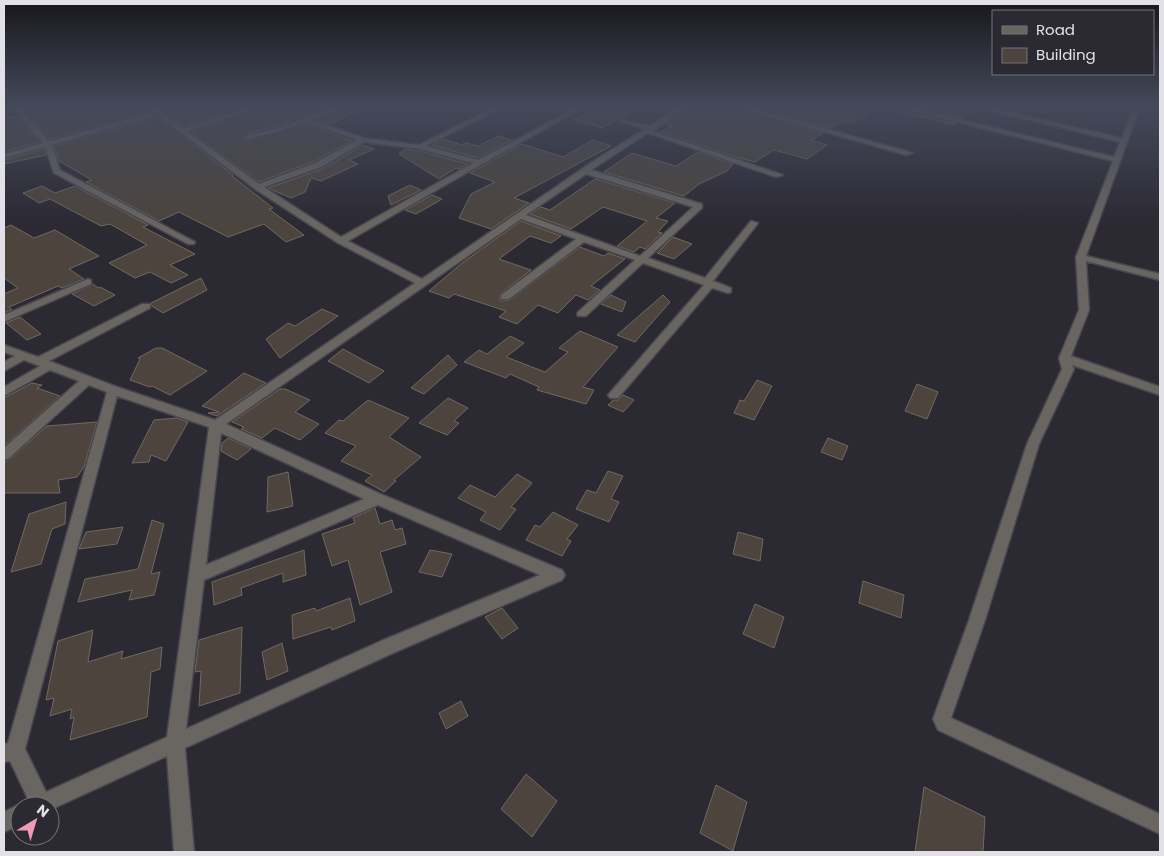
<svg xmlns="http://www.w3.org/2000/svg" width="1164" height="856" font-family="Poppins,sans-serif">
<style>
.building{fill:#4c443d;stroke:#726961}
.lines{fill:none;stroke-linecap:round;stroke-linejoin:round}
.minor-casing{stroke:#48464f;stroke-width:3}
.minor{fill:#696662;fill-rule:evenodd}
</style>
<rect width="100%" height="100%" fill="#2b2932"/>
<path class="building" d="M35,106H150L152,111L50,139L28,114L40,111Z
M160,106H245L183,126Z
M264,106H331L278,126L246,134L243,137L247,141L306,124L352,141L314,161L259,182L191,132Z
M348,106H365L331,124L317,120Z
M603,106H641L602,128L574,120Z
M704,106H732L823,133L811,140L827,145L807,159L774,150L755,162L739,158L661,132L672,126L666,124L682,113L691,109L697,111Z
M752,106H879L853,123L844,121L831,128Z
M914,106H956L972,110L962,118Z
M900,109L956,124L954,125L899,112Z
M4,116L11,118L18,117L40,142L4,152Z
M158,117L233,175L232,176L273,208L269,209L304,235L286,242L264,224L228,237L179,212L159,221L86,182L92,180L59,161L54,146Z
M498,136L511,140L478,158L431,145L443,139L462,145L466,143L478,146Z
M593,140L611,146L514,198L529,203L491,229L459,218L471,194L495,182L470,173L522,144L563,157Z
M363,145L374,149L349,160L358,164L321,181L311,178L305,192L291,198L268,188L322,169Z
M44,149L46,155L4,164V160Z
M404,149L420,151L468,164L459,169L456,168L439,179L399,154Z
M698,152L733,164L727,171L699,184L684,196L604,172L632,153L676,166Z
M595,179L675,203L656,218L668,221L658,232L662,233L645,249L640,247L634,252L617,246L647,221L603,207L571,229L530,214L541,207L550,210Z
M410,185L421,190L391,205L388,196Z
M42,186L55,193L75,186L148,225L143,227L195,254L170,265L188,275L171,283L150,272L135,278L109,263L147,245L110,224L101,226L50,199L39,203L23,193Z
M432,195L442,199L416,214L405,210Z
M521,221L561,236L551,243L530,236L499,259L531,270L500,294L499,299L501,301L510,300L580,247L604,256L608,253L625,259L591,286L600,290L588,300L576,295L558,313L538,305L517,324L499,317L506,311L454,294L449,298L429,291L462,263Z
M11,225L34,238L55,230L99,256L69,269L84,279L62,288L58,286L9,307L12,310L4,313V294L18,288L4,278V228Z
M673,237L692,244L674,259L657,253Z
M201,278L207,290L163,313L152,306L151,303Z
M93,284L98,288L100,287L115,295L94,306L72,294Z
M611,295L626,302L622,312L601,304Z
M663,295L670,302L635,342L617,335Z
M322,309L338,316L280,358L266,339L288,323L295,326Z
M20,317L41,334L27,340L6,323Z
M580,331L618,347L583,387L594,390L586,404L537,390L539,387L510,374L506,378L464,362L479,350L487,354L510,336L524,343L506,357L545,372L568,352L559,348Z
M156,348H162L207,371L170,395L152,386L150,387L130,380L140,359L138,358Z
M343,349L363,360L384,371L369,383L328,361Z
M448,355L457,365L424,394L411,388Z
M244,373L266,383L217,416L208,413L219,412L202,406Z
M757,380L772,386L754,420L734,413L740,400L744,401Z
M32,383L42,385L37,388L60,396L4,446V398Z
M917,384L938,392L927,419L905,411Z
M280,389H285L310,400L295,412L319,424L300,440L275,428L262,438L241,429L244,427L232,422Z
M623,395L634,400L623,412L608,405L613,400H618Z
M448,398L468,408L454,421L459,423L447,435L419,423Z
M368,400L409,418L389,437L421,457L394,480L396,481L384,492L365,481L372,475L341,461L356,446L325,433L339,420L343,421Z
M177,418L188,422L166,461L151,455L149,462L132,463L154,420Z
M97,422L84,467L77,477L58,480L60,493H4V462L10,459L47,426Z
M228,438L250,448L251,449L237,460L221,451L222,443Z
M828,438L848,446L842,460L821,452Z
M608,471L623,476L611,499L619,502L609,522L576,509L587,490L596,493Z
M288,472L293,506L267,512L268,477Z
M517,474L532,483L511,507L516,509L500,530L480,520L486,512L458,498L470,485L495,497Z
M66,502L65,524L52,529L41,564L11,572L29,514Z
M375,508L380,524L392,520L395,530L402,528L406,544L380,552L392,592L360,605L348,560L332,566L322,534L355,523L353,518Z
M553,512L578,525L567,539L571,541L562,556L526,540L535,525L540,527Z
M152,520L164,524L151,574L160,572L154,595L129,600L132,590L78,602L85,579L138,569Z
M123,527L117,544L79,549L86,532Z
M738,532L763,539L760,561L733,554Z
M304,550L306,575L283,582V573L241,588L242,595L214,605L212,582Z
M430,550L452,554L442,577L419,572Z
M863,581L904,595L901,618L859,603Z
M350,598L355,621L332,630L331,627L293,639L292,615L315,608L316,611Z
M755,604L784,617L774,648L743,634Z
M502,608L518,628L502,639L485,617Z
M242,627L240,693L199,706L201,671L195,672L199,640Z
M93,630L88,662L123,651L121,659L162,647L160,669L151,672L147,717L70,740L74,717L70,719L72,709L50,716L54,698L46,700L58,641Z
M282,643L288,671L267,680L262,652Z
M461,701L468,716L446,729L439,713Z
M526,774L557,801L532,837L501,809Z
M716,785L747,802L733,851L700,833Z
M924,787L985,817L983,852H915Z"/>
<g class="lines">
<g class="minor-casing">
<path id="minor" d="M14,106H21L20,108L49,141L155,112L152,106H158L162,112L183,128L252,106H262L187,131L259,184L315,163L357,140L306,122L283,130L248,139L245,137L246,136L279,128L337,106H346L312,120L364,138L419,145L496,106H504L426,146L478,160L579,106H587L482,164L348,241L422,279L592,162L645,129L621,122V120L649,126L681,106H689L653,131L783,175L776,177L648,133L591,170L702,204V208L648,258L705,278L751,221L758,223L713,281L731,288V292L728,293L712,288L618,398H610L608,395L704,285L643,263L586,316H578L577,314L578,312L635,260L584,242L509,299H501V295L576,239L521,219L226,424L383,495L562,570L565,575L562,580L393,653L185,748L194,852H174L167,756L50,810V806H27L29,801L10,761L4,762V744L8,743L107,392L89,385L9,458L4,460V448L79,381L50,370L4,396V387L40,366L24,360L4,371V362L15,356L4,352V345L38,357L142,304H150V308L49,361L117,387L215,420L415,283L338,243L255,189L158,115L52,145L60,170L195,242L194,244H188L54,173L45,147L4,158V154L43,143L14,109ZM364,142L420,149L473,163L341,237L264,187L321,167ZM586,174L693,207L640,256L526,215ZM117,396L209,427L167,737L46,792L25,749ZM221,433L364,499L206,565ZM378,505L540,575L381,641L186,729L204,580Z
M734,106H745L913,153L906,155Z
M894,106H905L1114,157L1120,142L971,106H983L1122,138L1134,106H1140L1086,256L1160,274V280L1086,261L1089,310L1071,356L1160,387V395L1072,365L1074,369L1039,444L985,620L951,718L1160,814V834L938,730L933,719L969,620L1027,444L1062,369L1059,358L1079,310L1076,257L1113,161Z
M88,279L91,280V284L4,322V315Z
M20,804L25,806H20V825L4,832V812Z"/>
</g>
<use href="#minor" class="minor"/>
</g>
<linearGradient id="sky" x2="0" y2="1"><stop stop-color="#18171c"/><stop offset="0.47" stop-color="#44495a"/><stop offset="1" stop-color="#44495a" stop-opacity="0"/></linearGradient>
<rect width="1164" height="226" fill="url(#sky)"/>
<rect width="1164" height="856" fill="none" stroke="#e2e1e7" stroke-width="10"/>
<rect x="992" y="10" width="162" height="65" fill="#2b2932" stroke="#74737a"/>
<rect x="1002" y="26" width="25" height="8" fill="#696662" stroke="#74737a"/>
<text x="1036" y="35" font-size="15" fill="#e2e1e7">Road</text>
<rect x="1002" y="48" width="25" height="15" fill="#4c443d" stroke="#74737a"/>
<text x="1036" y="60" font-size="15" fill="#e2e1e7">Building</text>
<g transform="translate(35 821) rotate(38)"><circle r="24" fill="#2b2932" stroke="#74737a"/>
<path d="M0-4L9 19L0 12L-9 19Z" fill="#f09ab6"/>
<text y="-8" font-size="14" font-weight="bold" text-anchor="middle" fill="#e2e1e7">N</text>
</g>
</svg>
